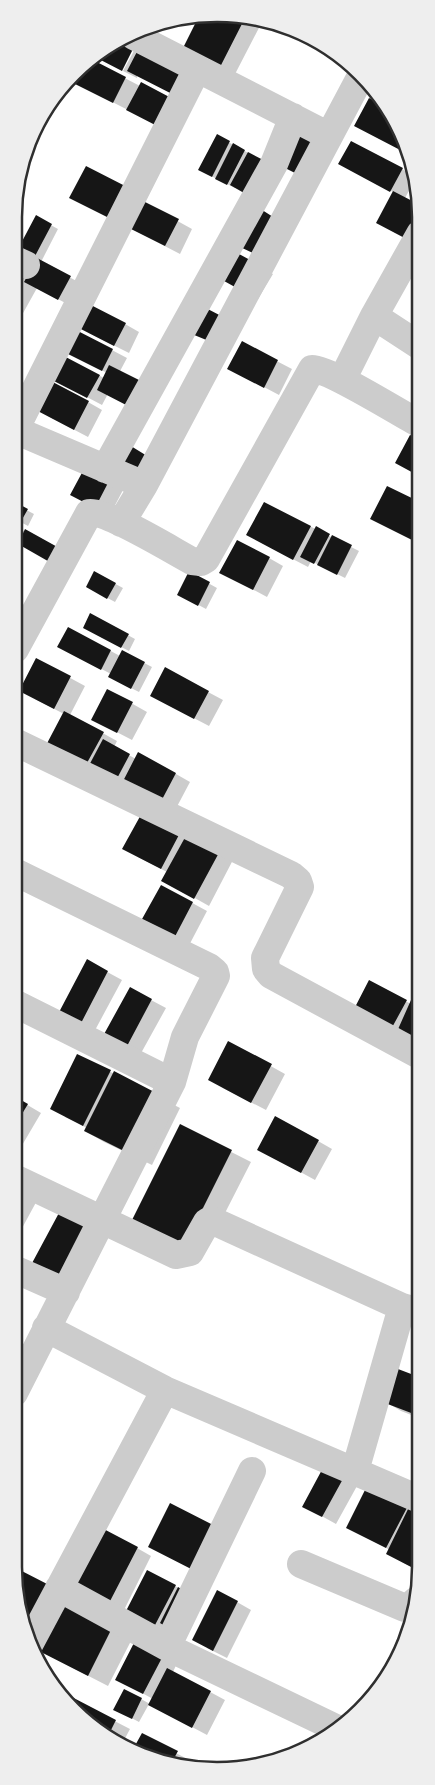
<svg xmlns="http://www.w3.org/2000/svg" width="435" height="1785" font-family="'Asap Condensed',sans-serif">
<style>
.shadow{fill:#0003}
.building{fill:#161616}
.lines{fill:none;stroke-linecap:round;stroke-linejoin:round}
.street{stroke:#ccc;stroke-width:28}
.rim{fill:none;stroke:#2f2f2f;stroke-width:2.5}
</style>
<rect width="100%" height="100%" fill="#fff"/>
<path class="shadow" d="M244,16L262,22L233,78L197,60L200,18Z
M136,47L140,49L137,78L123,71Z
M90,60L140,86L128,110L71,81Z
M387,108L400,128L408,153L370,133Z
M217,136L252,155L235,188L207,174Z
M402,169L416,178L405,198L354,172Z
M143,202L192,229L180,254L130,228Z
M36,217L58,229L41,262L84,285L73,307L37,288L22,315L15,311V272L20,249Z
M258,266L273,274L258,299L217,276Z
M125,324L139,332L129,353L89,333Z
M72,329L127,358L102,405L64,385L61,356L104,378L107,373L76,357Z
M242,343L292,369L279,395L243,376Z
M88,402L102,410L88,437L48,416Z
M85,470L123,490L110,515L86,503Z
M264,503L359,551L345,578L311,561L308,567L262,543Z
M15,504L34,514L28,526L15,519Z
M15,526L25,532L61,567L18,543L17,545L15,544Z
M269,558L283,566L267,597L235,580Z
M95,573L123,588L115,602L87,587Z
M190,573L217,588L206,609L178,594Z
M91,615L135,639L129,651L92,632Z
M68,628L120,656L123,652L152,667L139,692L117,681L111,674L73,654Z
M15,640L28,647L18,670L15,669Z
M37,660L85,686L70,715L117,741L114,747L136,759L176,774L190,782L172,816L58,759L64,714L35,699Z
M165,669L223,700L209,726L165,703Z
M108,690L147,712L132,740L107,727Z
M143,812L234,858L209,906L177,888L167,872L138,857Z
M161,886L207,911L185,953L153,936Z
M87,961L122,980L93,1034L73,1023Z
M370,982L411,1004L419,985V1048L368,1021Z
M151,1000L166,1008L140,1055L119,1044Z
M229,1043L285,1074L266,1110L223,1088Z
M78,1055L180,1108L152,1165L104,1142L85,1131L87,1128L65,1117Z
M14,1097L41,1113L14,1159Z
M180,1126L251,1162L201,1260L150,1234Z
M318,1141L332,1149L315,1180L273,1157Z
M14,1181L40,1195L14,1243Z
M399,1371L419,1379V1418L401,1411L386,1402Z
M325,1468L357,1486L336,1524L318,1514Z
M370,1484L419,1509V1571L402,1562L390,1550L348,1528Z
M137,1548L151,1556L123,1612L84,1592Z
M14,1568L51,1587L133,1637L108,1686L42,1652L40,1657L34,1654L29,1645Z
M175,1586L189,1594L170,1633L142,1618Z
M237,1602L251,1610L227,1658L207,1648Z
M137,1639L178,1661L173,1672L225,1700L207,1735L149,1704L139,1722L122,1713L125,1690L150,1704L153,1699L131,1687Z
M66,1696L130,1729L121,1746L65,1702Z
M142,1735L191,1761L188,1767L133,1752Z"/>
<path class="building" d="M244,16H246L218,71L181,52L198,18Z
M125,40L135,45L122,71L93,56Z
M141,44L190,68L176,96L127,71Z
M91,59L126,77L113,103L71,82Z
M141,82L175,100L161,128L126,110Z
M369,98L385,106L400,128L406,148L404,152L354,126Z
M296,127L322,141L303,177L277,164Z
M217,134L230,141L212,177L198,170Z
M351,141L403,168L390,192L338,164Z
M233,143L245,150L227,185L215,179Z
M248,152L269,163L251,197L230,185Z
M86,166L131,189L115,221L69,198Z
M393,191L420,205V233L414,243L376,223Z
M137,198L179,219L165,246L123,225Z
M259,208L281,222L261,257L238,246Z
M36,215L52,224L34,258L18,249Z
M230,249L259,265L244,292L215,276Z
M37,258L71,276L58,300L24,282Z
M15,271L25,276L15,293Z
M85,302L126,323L114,346L73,325Z
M200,305L229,320L216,344L187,332Z
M72,328L113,349L102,371L60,350Z
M242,341L278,360L264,388L227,369Z
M60,354L100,375L87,398L48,378Z
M109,365L143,382L130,407L97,390Z
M47,379L89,401L74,430L32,408Z
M410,435L420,439L419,476L395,463Z
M126,443L152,459L142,478L116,462Z
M84,469L109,481L95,508L70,495Z
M387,486L420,502V544L370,519Z
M15,502L28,509L20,523L15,520Z
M264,502L311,526L293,560L246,535Z
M316,526L330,534L314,564L300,557Z
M25,529L61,549L53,564L18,544Z
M332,535L352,545L337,575L317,565Z
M237,540L270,557L253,590L219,573Z
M94,571L116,583L107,599L86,587Z
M189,571L210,582L198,606L177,595Z
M90,613L129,634L121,648L83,628Z
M68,627L111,650L101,670L57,647Z
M122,650L145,662L131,689L108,677Z
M36,658L71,676L54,709L19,691Z
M165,667L209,691L194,719L150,696Z
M107,689L133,702L117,733L91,720Z
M64,711L104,732L82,772L43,751Z
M103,739L130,754L113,786L86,771Z
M138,752L176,773L157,809L119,789Z
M143,811L181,831L161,869L122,849Z
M188,832L221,849L194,899L161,881Z
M161,885L193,902L170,946L137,928Z
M87,959L108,971L79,1027L57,1016Z
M369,980L407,1000L389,1033L352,1013Z
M419,982V1049L395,1036Z
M130,987L152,999L126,1048L103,1036Z
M228,1041L272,1064L251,1103L208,1080Z
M77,1054L111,1070L83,1126L50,1109Z
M114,1071L162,1096L132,1155L84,1131Z
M14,1096L28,1104L14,1127Z
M275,1116L319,1140L301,1173L257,1150Z
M180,1124L232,1150L182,1250L130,1224Z
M14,1180L26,1186L14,1209Z
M60,1211L91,1228L62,1282L31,1265Z
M398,1369L419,1377V1416L385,1403Z
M324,1466L344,1477L322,1517L302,1507Z
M369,1482L410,1502L386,1548L346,1528Z
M170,1503L219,1528L197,1572L148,1547Z
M411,1503L419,1507V1559L415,1569L386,1554Z
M98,1526L138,1547L108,1605L68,1584Z
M14,1567L51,1586L27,1634Z
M147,1570L176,1585L155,1625L126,1611Z
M178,1587L190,1594L172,1630L160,1623Z
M217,1590L238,1601L213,1651L192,1640Z
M61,1597L114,1624L88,1676L35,1649Z
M137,1637L165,1652L143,1694L115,1680Z
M400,1647L394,1669L391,1673L389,1672Z
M167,1668L211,1691L192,1728L148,1705Z
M124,1689L142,1698L132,1719L113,1710Z
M66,1694L116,1720L108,1736L65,1702L63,1700Z
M142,1733L178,1751L172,1762L132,1751Z"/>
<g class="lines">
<path class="street" d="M134,36L329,136
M15,260L26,265
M374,316L420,346
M342,380L374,316L420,234
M15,430L197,69
M15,430L144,485
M105,469L274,164L293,117
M121,523L144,485L362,74
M15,649L89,513C107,510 173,551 192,561L201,562L206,559L312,369C330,369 399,413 420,424
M15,742L291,875L298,881L300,887L265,958L266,969L271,975L419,1055
M14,1003L172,1082
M14,1178L176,1255L190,1252L207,1222L211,1220L402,1307L419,1312
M14,1269L66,1292
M46,1328L165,1390L419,1499
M14,1393L172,1082L185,1037L216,976L215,972L209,967L15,872
M355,1471L402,1307
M301,1564L405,1608L410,1606L417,1600
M59,1588L167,1647L340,1730
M29,1645L165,1390
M167,1647L252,1471"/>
</g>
<path d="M0 0H435V1785H0ZM217 22H217A195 195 0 0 1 412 217V1567A195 195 0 0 1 217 1762H217A195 195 0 0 1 22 1567V217A195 195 0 0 1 217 22Z" fill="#eee" fill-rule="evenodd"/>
<path class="rim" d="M217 22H217A195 195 0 0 1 412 217V1567A195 195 0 0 1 217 1762H217A195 195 0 0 1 22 1567V217A195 195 0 0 1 217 22Z"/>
</svg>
